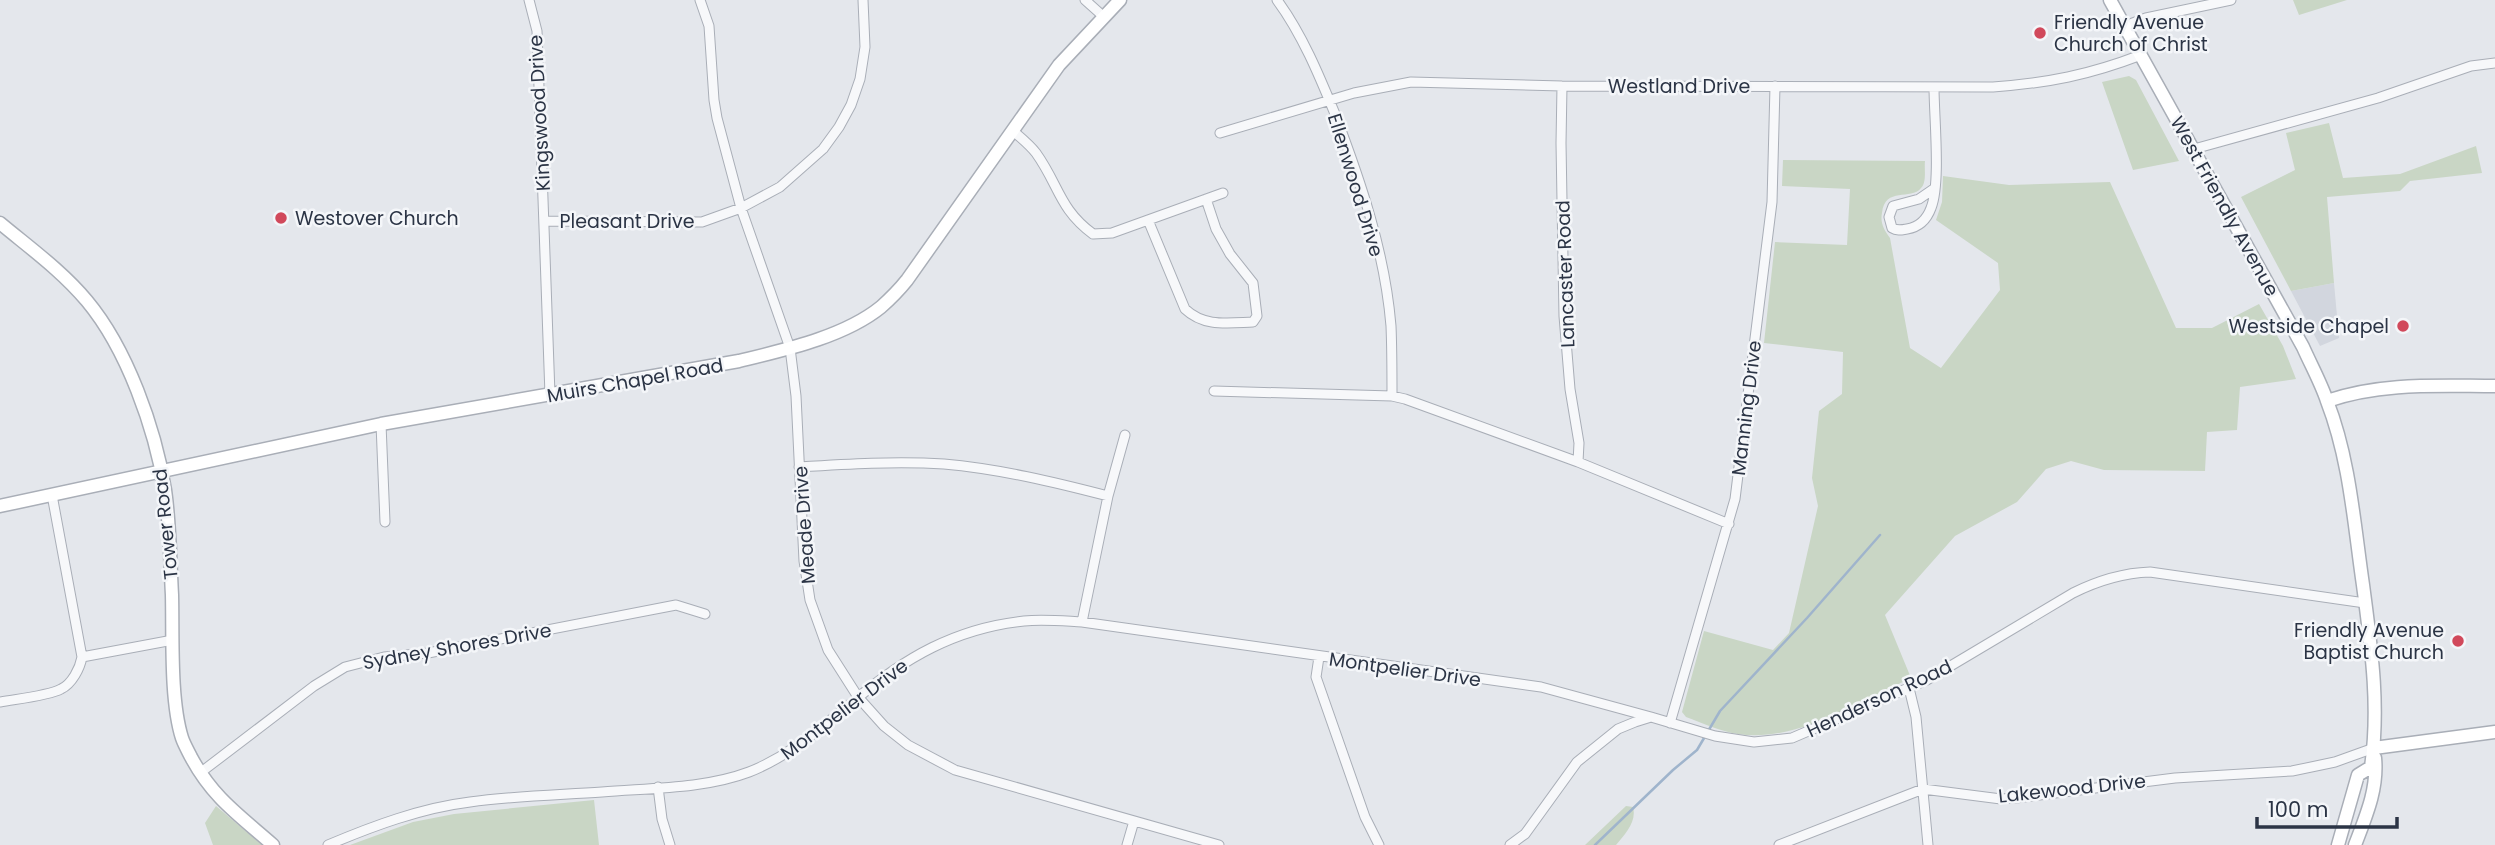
<svg xmlns="http://www.w3.org/2000/svg" width="2495" height="845" font-family="Poppins,sans-serif">
<style>
.built{fill:#d2d6de}
.green{fill:#c9d6c5}
.lines{fill:none;stroke-linecap:round;stroke-linejoin:round}
.stream{stroke:#9fb4cc;stroke-width:2.5}
.street-casing{stroke:#a9aeb7;stroke-width:11}
.secondary-casing{stroke:#a9aeb7;stroke-width:15}
.street{stroke:#f7f8fa;stroke-width:9}
.secondary{stroke:#fff;stroke-width:12}
.poi-dot{fill:#d1495b;stroke:#f4f6f9;stroke-width:2.5}
.labels{text-anchor:middle;stroke-width:5;stroke-linejoin:round;paint-order:stroke}
.poi-label{font-size:19px;fill:#2b3445;stroke:#f4f6f9;text-anchor:start}
.street-label{font-size:19px;fill:#2b3445;stroke:#f4f6f9}
</style>
<rect width="100%" height="100%" fill="#e4e7ec"/>
<path class="built" d="M2334,283L2339,338L2320,346L2291,291Z"/>
<path class="green" d="M2293,0H2347L2299,15Z
M2129,76L2136,80L2179,161L2133,170L2102,82Z
M2329,123L2343,178L2400,174L2476,146L2482,173L2410,181L2400,191L2327,197L2334,283L2291,291L2241,197L2295,170L2286,133Z
M1783,160L1925,161C1924,169 1927,182 1921,188C1911,201 1885,186 1882,213C1880,223 1884,230 1890,238L1910,348L1941,368L2000,290L1998,263L1936,220L1942,202L1943,176L2009,185L2110,182L2176,328H2212L2259,304L2283,346L2296,379L2240,387L2237,430L2207,432L2205,471L2104,470L2071,461L2046,469L2017,502L1955,536L1885,615L1911,678C1860,702 1796,743 1738,734C1720,731 1702,723 1686,717L1682,712L1704,631L1773,650L1789,633L1818,506L1812,478L1819,411L1842,394L1843,352L1764,343L1775,242L1847,245L1850,189L1782,186Z
M594,800L599,845H350L413,822L454,814Z
M216,806L262,845H213L205,823Z
M1626,806L1633,807C1637,822 1625,834 1616,845H1585Z"/>
<g class="lines">
<path class="stream" d="M1595,845L1673,770L1697,750L1720,711L1807,618L1880,535"/>
<g class="street-casing">
<path id="street" d="M529,0L537,31L550,395
M700,0L709,26L714,100L717,118L741,208L790,348L796,396L804,561L810,600L828,650L858,697L884,726L908,745L955,770L1219,845
M1085,0L1104,17
M1277,0C1302,34 1319,75 1335,114C1361,182 1385,253 1391,326C1392,349 1392,372 1392,396
M2125,26L2146,18L2231,0
M1562,86L1561,143L1564,316L1570,389L1579,443L1578,462
M1934,87C1934,117 1941,183 1931,208C1927,219 1919,227 1907,229C1901,230 1897,231 1892,228L1889,217L1893,206L1919,199L1935,188
M1012,130C1020,137 1030,145 1036,153C1059,185 1059,209 1093,234L1112,233L1223,193
M1220,133L1354,93L1411,82L1562,86L1993,87C2048,83 2089,75 2141,55
M2194,149L2378,98L2471,66L2495,63
M1148,220L1185,309C1204,327 1227,323 1253,322L1257,316L1253,283L1230,254L1216,229L1206,199
M544,221L702,222L741,208L780,187L823,149L839,127L851,105L860,79L865,47L863,0
M1214,391L1392,396L1405,399L1578,462L1729,524
M381,424L385,522
M799,467C847,464 896,461 944,464C1000,469 1054,482 1108,496
M1082,622L1108,496L1125,435
M82,657L173,640
M1319,657L1316,677L1365,817L1379,845
M1909,688L1916,717L1928,845
M0,702C16,699 48,696 61,689C72,684 80,668 82,657L52,495
M1670,723L1735,499L1772,202L1775,86
M200,773L314,686L345,667L384,657L428,653L676,605L705,614
M658,787L662,819L670,845
M328,845C373,826 421,808 470,802C513,796 558,795 602,792C650,788 704,789 749,772C790,756 820,728 854,701C904,658 956,628 1024,621C1043,619 1063,621 1082,622L1541,687L1651,717
M1127,845L1134,821
M1510,845L1525,834L1577,762L1618,729L1635,722L1651,717L1715,736L1754,742L1792,738L1927,680L2073,593C2099,580 2122,573 2150,572L2365,603
M1779,845L1923,789L2001,799L2016,798L2175,778L2292,771L2335,762L2374,748"/>
</g>
<g class="secondary-casing">
<path id="secondary" d="M2110,0L2303,347C2311,365 2321,383 2327,401C2350,460 2354,524 2363,585C2371,646 2380,706 2371,767L2358,775L2338,845
M0,223C30,248 62,271 87,301C127,349 155,428 165,490C170,524 170,560 172,595C173,636 170,700 182,738C184,744 188,751 191,757C213,798 239,815 273,845
M2327,401C2381,382 2439,386 2495,386
M0,506L381,424L739,361C784,350 844,337 881,307C890,299 899,290 907,280L1059,65L1120,0
M2374,748L2495,732
M2355,845C2366,816 2378,789 2375,758"/>
</g>
<use href="#street" class="street"/>
<use href="#secondary" class="secondary"/>
</g>
<g class="poi-dot">
<circle cx="2040" cy="33" r="7"/>
<circle cx="281" cy="218" r="7"/>
<circle cx="2403" cy="326" r="7"/>
<circle cx="2458" cy="641" r="7"/>
</g>
<g class="labels">
<g class="poi-label">
<text x="2054" y="29">Friendly Avenue<tspan x="2054" dy="22">Church of Christ</tspan></text>
<text x="295" y="225">Westover Church</text>
<text x="2389" y="333" text-anchor="end">Westside Chapel</text>
<text x="2444" y="637" text-anchor="end">Friendly Avenue<tspan x="2444" dy="22">Baptist Church</tspan></text>
</g>
<g class="street-label">
<text x="1679" y="93">Westland Drive</text>
<text transform="translate(539 113) rotate(-93)" y="7">Kingswood Drive</text>
<text transform="translate(1356 185) rotate(73)" y="7">Ellenwood Drive</text>
<text transform="translate(2225 206) rotate(61)" y="7">West Friendly Avenue</text>
<text x="627" y="228">Pleasant Drive</text>
<text transform="translate(1565 274) rotate(-92)" y="7">Lancaster Road</text>
<text transform="translate(635 380) rotate(-10)" y="7">Muirs Chapel Road</text>
<text transform="translate(1746 408) rotate(-83)" y="7">Manning Drive</text>
<text transform="translate(165 524) rotate(-96)" y="7">Tower Road</text>
<text transform="translate(804 525) rotate(-94)" y="7">Meade Drive</text>
<text transform="translate(457 646) rotate(-10)" y="7">Sydney Shores Drive</text>
<text transform="translate(1405 669) rotate(8)" y="7">Montpelier Drive</text>
<text transform="translate(1879 698) rotate(-25)" y="7">Henderson Road</text>
<text transform="translate(844 709) rotate(-37)" y="7">Montpelier Drive</text>
<text transform="translate(2072 788) rotate(-6)" y="7">Lakewood Drive</text>
</g>
</g>
<path d="M2257 817v10h140v-10" fill="none" stroke="#2b3445" stroke-width="3.5"/>
<text x="2268" y="817" font-size="21" fill="#2b3445" stroke="#f4f6f9" stroke-width="5" paint-order="stroke">100 m</text>
</svg>
